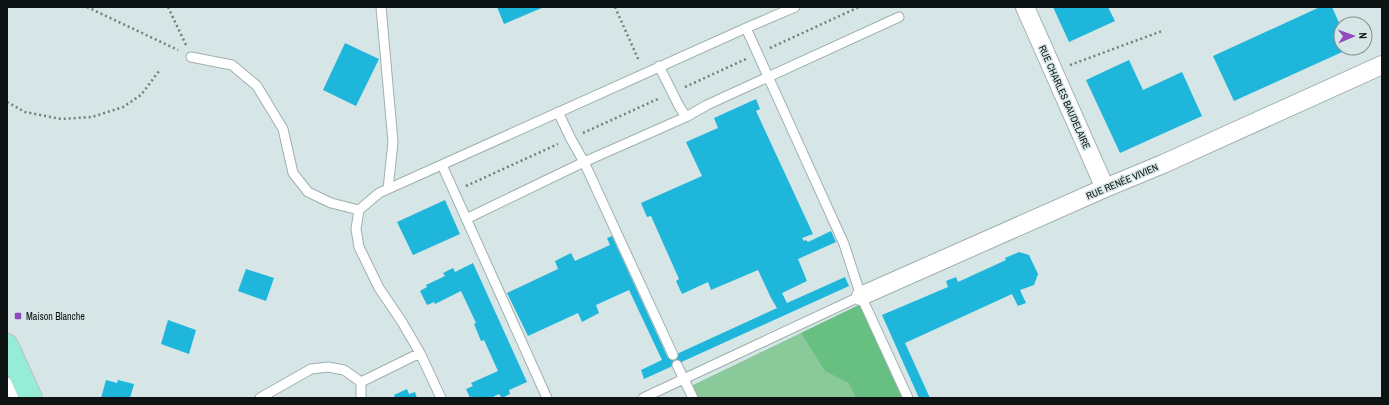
<svg xmlns="http://www.w3.org/2000/svg" width="1389" height="405" font-family="'Archivo Narrow',sans-serif">
<style>
.green{fill:#8ac99a}
.forest{fill:#67c081}
.building{fill:#1eb6da}
.lines{fill:none;stroke-linecap:round;stroke-linejoin:round}
.lane-casing{stroke:#a0afaf;stroke-width:11}
.street-casing{stroke:#a0afaf;stroke-width:20}
.primary-casing{stroke:#c0c2c2;stroke-width:24}
.path{stroke:#737e7e;stroke-width:2.5;stroke-dasharray:2 3;stroke-linecap:butt}
.lane{stroke:#fff;stroke-width:9}
.street{stroke:#fff;stroke-width:18}
.primary{stroke:#95ecd7;stroke-width:22}
.poi-dot{fill:#924bbe;stroke:#d6e5e5;stroke-width:1.5}
.labels{text-anchor:middle;stroke-width:3;stroke-linejoin:round;paint-order:stroke}
.street-label{font-size:10px;fill:#0d1313;stroke:#d6e5e5}
.poi-label{font-size:10px;fill:#0d1313;stroke:#d6e5e5;text-anchor:start}
</style>
<rect width="100%" height="100%" fill="#d6e5e5"/>
<path class="green" d="M861,304L903,398H699L691,386Z"/>
<path class="forest" d="M861,304L903,398H856L849,383L825,371L801,333Z"/>
<path class="building" d="M497,7H544L504,24Z
M1053,7H1108L1115,21L1069,42Z
M1320,7H1332L1341,27V48H1351L1234,101L1213,56Z
M345,43L379,59L356,106L323,90Z
M1129,60L1143,90L1182,72L1202,116L1120,153L1086,80Z
M756,99L760,109L756,111L813,234L802,238L804,241L806,240L808,242L831,231L836,242L798,259L807,281L782,293L787,303L845,277L849,286L644,379L641,370L662,360L629,290L596,305L599,313L582,322L578,313L528,336L507,293L558,269L555,261L571,253L575,261L610,245L607,238L612,236L668,358L777,308L771,298L758,270L711,290L708,282L682,294L676,281L679,279L651,216L647,217L641,203L702,176L686,142L718,128L714,118Z
M445,200L460,234L413,255L397,222Z
M1019,252L1029,255L1038,274L1034,285L1020,290L1026,303L1018,306L1012,294L905,343L930,398H919L882,315L948,287L946,281L956,277L958,282L1006,260L1005,258Z
M473,263L527,382L509,390L510,394L502,398L499,394L491,398H470L466,389L473,386L471,383L498,371L484,340L481,341L474,324L476,323L461,291L435,304L434,302L427,305L420,291L427,287L426,285L445,276L443,273L453,268L455,272Z
M246,269L274,278L266,301L238,291Z
M168,320L196,330L189,354L161,344Z
M106,380L117,383L118,380L134,384L130,398H101Z
M407,389L409,394L415,392L417,398H395L394,395Z"/>
<g class="lines">
<g class="lane-casing">
<path id="lane" d="M381,7L393,142L388,189
M191,57L232,65L257,86L283,129L293,173L308,192L331,203L359,210
M659,66L679,106L686,117
M558,112L571,139L584,162L673,355
M442,165L547,398
M466,219L584,162L686,117L707,105L899,17
M861,296L908,398
M677,365L693,398
M7,382L14,398
M361,382L420,353
M361,382V398
M260,398L311,369L328,367L344,370L361,382
M441,398L420,353L402,322L379,288L359,247L356,229L359,210L379,193L746,28L795,7
M643,398L861,296L844,244L746,28"/>
</g>
<g class="street-casing">
<path id="street" d="M1025,7L1105,188
M861,296L1105,188L1163,164L1382,65"/>
</g>
<g class="primary-casing">
<path id="primary" d="M7,345L31,398"/>
</g>
<path class="path" d="M87,7L178,50
M168,7L186,45
M615,7L639,61
M770,48L859,7
M1070,65L1162,31
M685,87L746,59
M7,102L25,112L61,119L92,117L123,107L141,95L159,71
M583,133L660,98
M466,186L558,144"/>
<use href="#lane" class="lane"/>
<use href="#street" class="street"/>
<use href="#primary" class="primary"/>
</g>
<rect class="poi-dot" x="14" y="312" width="8" height="8" rx="2"/>
<g class="labels">
<g class="street-label">
<text transform="translate(1065 97) rotate(66)" y="4">RUE CHARLES BAUDELAIRE</text>
<text transform="translate(1122 181) rotate(-23)" y="4">RUE RENÉE VIVIEN</text>
</g>
<g class="poi-label">
<text x="26" y="320">Maison Blanche</text>
</g>
</g>
<rect width="1389" height="405" fill="none" stroke="#0d1313" stroke-width="16"/>
<g transform="translate(1353 36) rotate(88)"><circle r="19" fill="#d6e5e5" stroke="#869191"/>
<path d="M0-3L7 15L0 10L-7 15Z" fill="#924bbe"/>
<text y="-6" font-size="11" font-weight="bold" text-anchor="middle" fill="#0d1313">N</text>
</g>
</svg>
